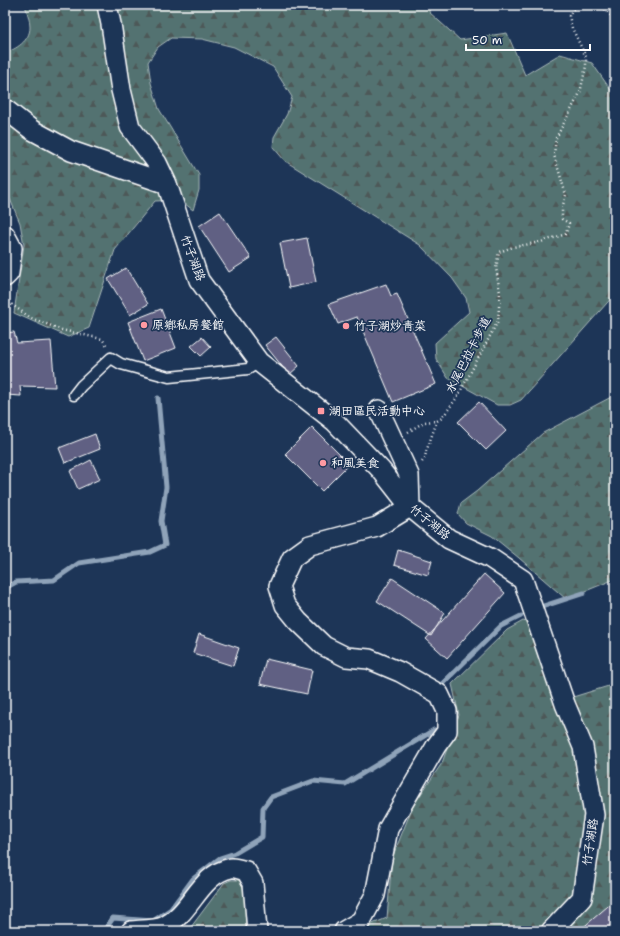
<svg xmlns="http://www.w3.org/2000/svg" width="620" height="936" font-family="'Shantell Sans','LXGW WenKai TC',sans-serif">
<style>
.forest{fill:url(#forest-firs);stroke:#a9b8b8}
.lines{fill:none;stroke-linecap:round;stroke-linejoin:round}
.stream{stroke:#8fa3b9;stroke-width:5}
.building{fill:#606083;stroke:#fff}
.service-casing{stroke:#fff;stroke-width:13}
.minor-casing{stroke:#fff;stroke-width:22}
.path{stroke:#fff;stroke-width:2.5;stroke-dasharray:1 3;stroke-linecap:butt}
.service{stroke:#1d3557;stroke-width:10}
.minor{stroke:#1d3557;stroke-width:19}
.poi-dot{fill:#ff9aa2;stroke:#1d3557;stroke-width:1.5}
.labels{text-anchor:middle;stroke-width:3.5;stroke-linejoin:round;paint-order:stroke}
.street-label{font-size:12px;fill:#fff;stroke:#1d3557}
.poi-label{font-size:12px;fill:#fff;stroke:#1d3557;text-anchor:start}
</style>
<defs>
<pattern id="forest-firs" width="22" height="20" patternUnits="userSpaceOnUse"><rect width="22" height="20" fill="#537271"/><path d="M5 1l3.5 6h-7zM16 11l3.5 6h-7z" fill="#4e5959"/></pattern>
</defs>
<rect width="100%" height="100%" fill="#1d3557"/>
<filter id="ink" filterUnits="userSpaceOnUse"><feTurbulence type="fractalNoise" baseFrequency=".025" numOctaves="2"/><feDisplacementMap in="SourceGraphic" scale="8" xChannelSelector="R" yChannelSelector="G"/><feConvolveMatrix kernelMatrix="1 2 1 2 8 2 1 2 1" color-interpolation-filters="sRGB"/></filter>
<g filter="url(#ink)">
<path class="forest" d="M25,5H430L429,12L460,40L507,33L525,75L560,54L592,63L615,96V294L521,400L510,405H497L448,378L436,359L435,343L469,312L466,298L452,278L420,245L285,161L273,147L274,137L287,114L292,97L273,67L234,47L202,39L171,38L158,47L148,62L151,83L159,109L199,175V190L193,210L180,200L155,201L115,250L89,328L68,337L14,313L24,245L20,223L10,199L5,194V53C16,49 30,41 30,27C30,20 27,12 25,5Z
M615,395V579L566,599L519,558L492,536L466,523L458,514L461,503L477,491L543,433Z
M523,621L530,623L548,681L573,697L615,684V931H355L387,918L392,858L413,806L442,763L459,715L452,684L507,630Z
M231,880H239C249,893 246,914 246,931H188L224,883Z"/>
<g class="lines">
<path class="stream" d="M5,588L16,582L54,580L79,563L150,552L165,545L161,521L166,487L158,398
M544,606L584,593
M441,685L501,626L521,616
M104,931L113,918L153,921L171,909L193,879L220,858L235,853L262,837L263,808L271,797L313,781L345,784L434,730"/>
</g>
<path class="building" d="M220,212L251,258L229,272L199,226Z
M307,238L316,282L289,288L280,243Z
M126,268L148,304L130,315L108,279Z
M386,284L391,296L397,294L436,384L393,402L357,317L338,324L329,304Z
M161,309L176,348L143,361L128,322Z
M14,332L17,343L51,341L55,387L20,386L21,396L5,395V333Z
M202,337L211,347L201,356L191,346Z
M276,337L299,366L289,375L265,345Z
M479,402L506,431L486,450L458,422Z
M312,427L349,464L322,491L285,454Z
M95,434L100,449L65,463L59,448Z
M91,460L100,479L78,489L70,471Z
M398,550L432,561L428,575L394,565Z
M484,574L505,593L447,658L426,639Z
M392,578L445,613L431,636L377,601Z
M199,634L239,648L233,666L193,653Z
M266,659L312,670L307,694L260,684Z
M615,900V931H579Z"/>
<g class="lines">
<g class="service-casing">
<path id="service" d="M74,395L81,386L111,358L121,364L169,377L248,369L259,362"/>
</g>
<g class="minor-casing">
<path id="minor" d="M107,5L111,24L121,90L130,127L157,163L167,184L199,280L259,362L334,421L381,470L410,507L449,539L490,558L523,580L565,704L583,747L594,815L582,898L551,931
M5,109L32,130L71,151L167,184
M5,235L12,248L9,273L5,277
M379,410L409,475L410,507
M131,931C140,930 158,930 165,926C191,913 200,874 231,868C235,867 242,870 246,871L253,883L257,931
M344,931L361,921L375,895L388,829L436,746L447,731V711L439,694L400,672L369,659L346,657L324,646L298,621L285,605L279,586L292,558L310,545L377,527L410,507"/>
</g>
<path class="path" d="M598,5L602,6L615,20
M5,300L31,318L62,330L102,339L108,347
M408,432L424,422L437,421L442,418L458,396L498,321L500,293L496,268L499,252L513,247L541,242L566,234L569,223L562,219V208L566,195L554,155L556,138L580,93L586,66V57L572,28L569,16L572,10L580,5
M422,462L425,458L426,452L437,421"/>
<use href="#service" class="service"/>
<use href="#minor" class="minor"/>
</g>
</g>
<g class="poi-dot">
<circle cx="144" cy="325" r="4"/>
<circle cx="346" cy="326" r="4"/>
<rect x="317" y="407" width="8" height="8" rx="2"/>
<circle cx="323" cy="463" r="4"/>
</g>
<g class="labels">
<g class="street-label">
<text transform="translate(193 258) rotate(69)" y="4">竹子湖路</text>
<text transform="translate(468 355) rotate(-63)" y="4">水尾巴拉卡步道</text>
<text transform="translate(430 522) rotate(39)" y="4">竹子湖路</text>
<text transform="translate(590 842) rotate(-82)" y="4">竹子湖路</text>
</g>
<g class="poi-label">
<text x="152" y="329">原鄉私房餐館</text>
<text x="354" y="330">竹子湖炒青菜</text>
<text x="329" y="415">湖田區民活動中心</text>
<text x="331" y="467">和風美食</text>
</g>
</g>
<rect width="620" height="936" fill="none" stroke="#1d3557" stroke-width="20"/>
<rect x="10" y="10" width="600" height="916" fill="none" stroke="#fff" stroke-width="1.5" filter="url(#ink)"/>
<path d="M466 44v6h124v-6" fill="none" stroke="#ffffff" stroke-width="2"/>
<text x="472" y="44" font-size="12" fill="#ffffff" stroke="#1d3557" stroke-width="3" paint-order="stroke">50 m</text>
</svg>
